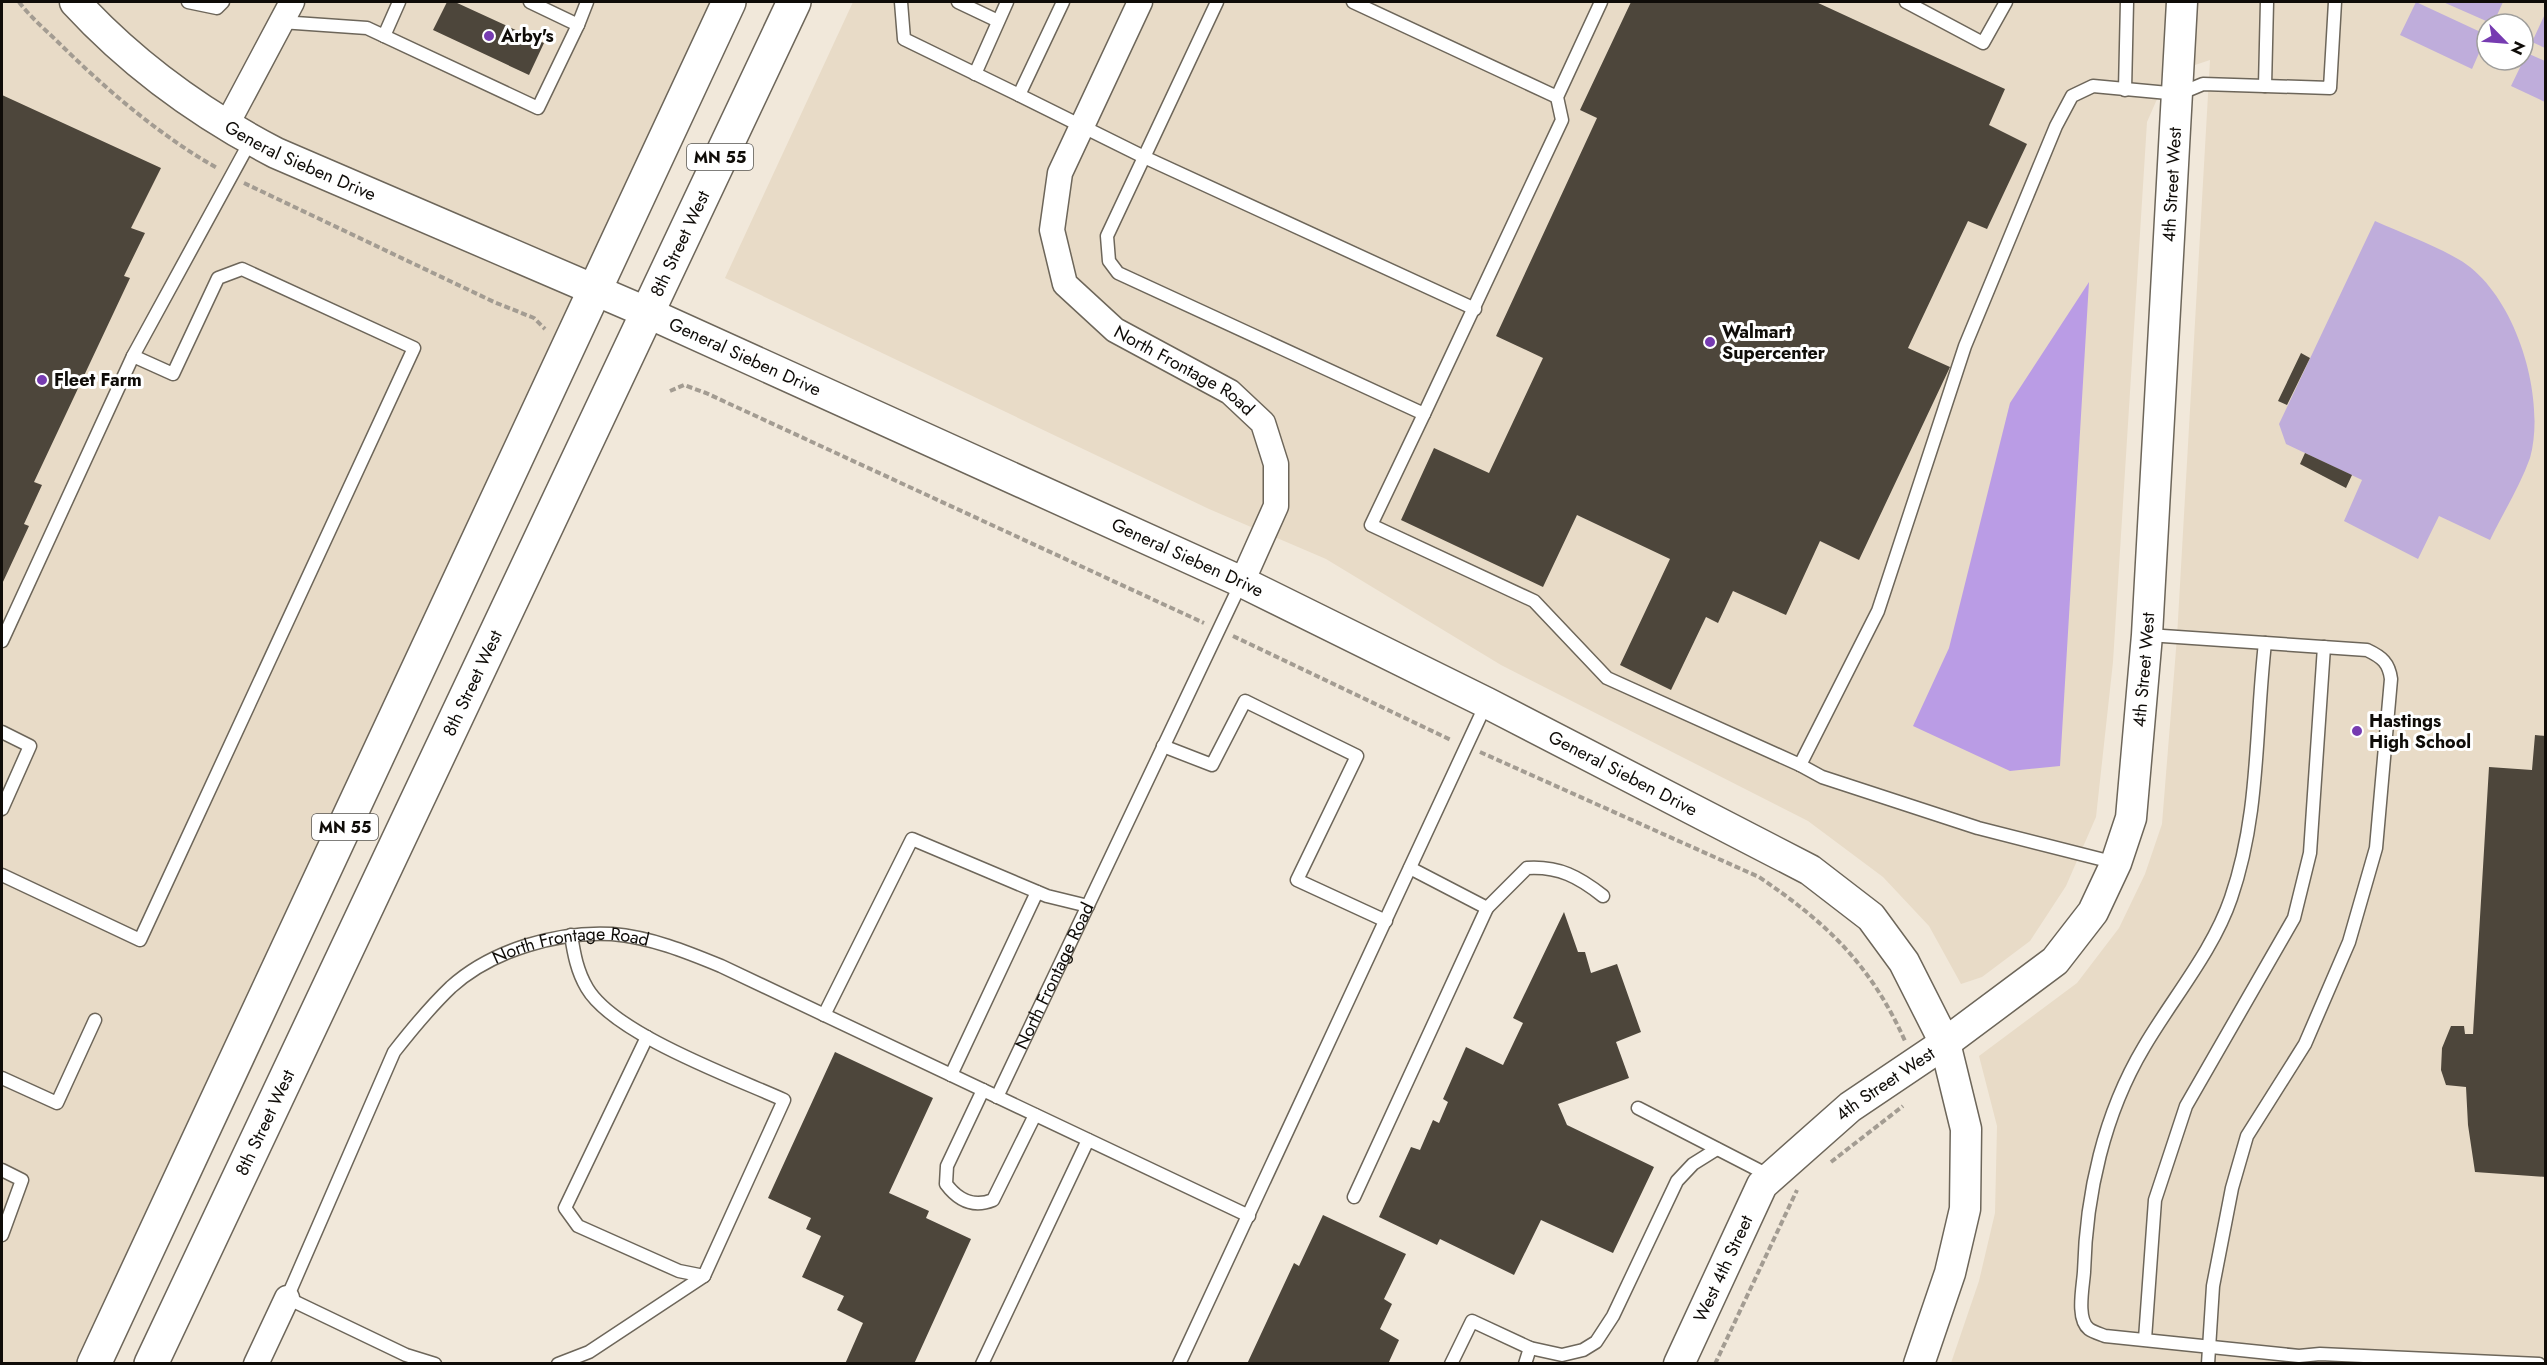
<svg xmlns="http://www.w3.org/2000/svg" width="2547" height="1365" font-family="Jost,sans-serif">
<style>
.built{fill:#e8dbc7;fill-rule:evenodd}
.green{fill:#bfaddb}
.water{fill:#ba9ce5}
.building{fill:#4d463b}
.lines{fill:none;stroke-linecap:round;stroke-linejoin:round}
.service-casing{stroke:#6d665a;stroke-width:15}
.minor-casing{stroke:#6d665a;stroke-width:27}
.tertiary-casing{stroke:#6d665a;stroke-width:33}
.trunk-casing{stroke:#6d665a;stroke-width:36}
.path{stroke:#a39c92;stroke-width:4;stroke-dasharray:6 3;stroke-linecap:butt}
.service{stroke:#fff;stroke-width:12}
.minor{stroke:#fff;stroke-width:24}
.tertiary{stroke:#fff;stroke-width:30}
.trunk{stroke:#fff;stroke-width:33}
.poi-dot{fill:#763bb1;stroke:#fff;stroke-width:2}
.labels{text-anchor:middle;stroke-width:6;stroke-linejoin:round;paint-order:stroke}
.shield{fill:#fff;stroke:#575552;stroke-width:1.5}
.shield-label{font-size:16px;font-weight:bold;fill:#0f0c08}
.poi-label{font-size:18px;font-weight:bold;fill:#0f0c08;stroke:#fff;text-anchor:start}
.street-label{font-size:18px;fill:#0f0c08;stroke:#fff}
</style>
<rect width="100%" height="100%" fill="#f1e8da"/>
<path class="built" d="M2,2H729L94,1363L2,1364Z
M853,2H2545V1363H1951L1979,1281L1995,1213L1997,1126L1979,1056L2077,983L2119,928L2145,874L2162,824L2177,637L2210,60L2168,74L2147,122L2113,662L2096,817L2066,886L2030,941L1982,977L1961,984L1929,926L1883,877L1808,821L1501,665L1326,559L1209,509L725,278ZM2487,24H2523V60H2487Z"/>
<path class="green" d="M2416,2L2487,35L2472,69L2400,35Z
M2443,2H2503L2493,24Z
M2545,14V48L2532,42Z
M2527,53L2545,61V102L2511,86Z
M2375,221C2402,233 2432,244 2458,259C2515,291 2547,397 2530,458C2520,486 2503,513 2490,540L2439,516L2418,559L2344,521L2362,480L2286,444L2279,424Z"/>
<path class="water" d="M2089,282L2060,766L2010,771L1913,726L1949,648L2010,403Z"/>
<path class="building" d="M447,2H455L544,43L529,75L433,30Z
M1631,2H1816L2005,89L1989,125L2027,144L1987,229L1968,221L1908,348L1950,367L1859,560L1820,541L1786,615L1733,591L1718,623L1706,617L1671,690L1620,665L1670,559L1577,515L1543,587L1401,520L1434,448L1489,473L1543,358L1496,336L1597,118L1580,110Z
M2,95L161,168L131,228L145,233L124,276L130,278L34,482L42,485L24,524L29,526L2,584Z
M2301,353L2310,358L2287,405L2278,401Z
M2305,453L2352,475L2346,488L2300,464Z
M2535,735L2546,736V1177L2475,1172L2468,1125L2466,1087L2446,1085L2441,1070L2442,1048L2451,1026H2464L2465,1034H2473L2489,767L2532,770Z
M1564,912L1578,952H1585L1591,973L1617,964L1641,1032L1616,1042L1629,1078L1558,1104L1567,1125L1654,1167L1613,1253L1541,1220L1514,1275L1440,1239L1437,1245L1379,1217L1411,1147L1420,1150L1433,1120L1439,1123L1448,1102L1443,1099L1466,1047L1503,1065L1523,1023L1513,1018Z
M835,1052L933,1098L889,1193L929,1211L926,1218L971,1239L914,1364H845L863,1323L837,1310L844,1296L802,1277L821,1236L806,1229L811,1218L768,1198Z
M1323,1215L1406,1254L1384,1299L1392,1304L1380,1329L1399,1340L1388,1364H1247L1294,1263L1299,1266Z"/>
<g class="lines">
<g class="service-casing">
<g id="service">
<path d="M188,2L217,8L223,2"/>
<path d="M901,2L904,39L1019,95"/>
<path d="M958,2L998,21"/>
<path d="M1063,2L1019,95L1144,157L1475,309"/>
<path d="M1217,2L1107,236L1109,261L1118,273L1424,414L1562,120L1557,97L1601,2"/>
<path d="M1353,2L1557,97"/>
<path d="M1906,2L1983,43L2006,2"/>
<path d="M281,22L367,28L538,108L578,25L530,2"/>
<path d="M578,25L587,2"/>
<path d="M384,36L399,2"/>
<path d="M975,74L1007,2"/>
<path d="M2265,86L2267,2"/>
<path d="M2125,90L2127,2"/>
<path d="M1424,414L1371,525L1534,601L1607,678L1800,765L1822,777L1978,828L2116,863"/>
<path d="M2148,635L2367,650C2382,657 2389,663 2391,679L2376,848L2349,942L2305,1044L2247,1136L2232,1188L2213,1286L2208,1364"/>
<path d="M2,641L133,356L251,140"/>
<path d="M2265,643C2255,730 2260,814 2231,898C2213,951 2172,999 2144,1047C2104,1114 2086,1194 2084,1272C2083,1287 2076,1319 2089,1329C2093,1332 2100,1334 2105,1336L2299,1356L2320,1354L2539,1364"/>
<path d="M2,732L30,746L2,809"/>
<path d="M1163,746L1212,765L1245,701L1357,756L1297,880L1386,921"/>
<path d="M1800,765L1878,611L1965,346L2056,126L2072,96L2093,86L2179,94L2203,84L2330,88L2335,2"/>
<path d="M1410,868L1487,908L1527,868C1559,866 1579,877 1603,896"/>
<path d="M2,875L140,940L414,348L242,269L218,278L173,374L133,356"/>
<path d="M824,1015L912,839L1047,896L1088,906"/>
<path d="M647,1037L565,1208L578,1226L679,1271L704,1276"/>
<path d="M951,1075L1037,892"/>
<path d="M2,1078L57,1103L95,1020"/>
<path d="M983,1090L947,1166L946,1184C958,1200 973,1208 993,1200L1035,1115"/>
<path id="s1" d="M997,1097L1241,583"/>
<path d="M1638,1108L1770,1176"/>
<path d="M2,1170L22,1180L2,1235"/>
<path d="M1354,1197L1487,908"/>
<path d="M2145,1339L2155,1200L2186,1106L2294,918L2310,853L2324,647"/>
<path id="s2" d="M435,1364L406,1355L287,1298L394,1052C412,1029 430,1007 451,987C492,950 558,931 612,934C650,937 687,952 721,966L1249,1216"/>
<path d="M558,1364L589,1352L704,1276L784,1100C733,1077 614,1034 587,988C577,971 574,954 571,935"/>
<path d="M982,1364L1088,1140"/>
<path d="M1179,1364L1486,704"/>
<path d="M1451,1364L1472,1321L1530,1348L1562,1355L1583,1350L1596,1342L1613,1316L1677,1181L1693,1164L1717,1149"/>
<path d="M1525,1364L1530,1348"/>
</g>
</g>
<g class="minor-casing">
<g id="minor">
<path id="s3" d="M1140,2L1060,173L1052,230L1065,284L1115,330L1230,392L1263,423L1276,464V506L1242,582"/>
<path d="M226,126L292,2"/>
<path d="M256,1364L287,1298"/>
</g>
</g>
<g class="tertiary-casing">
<g id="tertiary">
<path id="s4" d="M75,2C133,65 199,113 276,153L646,312L1242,582L1487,703L1810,870L1871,917L1904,962L1945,1043L1966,1129L1965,1209L1950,1273L1919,1364"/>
<path id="s5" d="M1679,1364L1762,1185L1850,1107L1945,1043L2055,961L2093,912L2116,863L2131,818L2147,635L2182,2"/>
</g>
</g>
<g class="trunk-casing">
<g id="trunk">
<path d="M94,1364L729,2"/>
<path id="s6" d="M151,1364L794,2"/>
</g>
</g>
<path class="path" d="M19,2C31,18 47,31 61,45C108,91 159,135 217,168
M244,183L494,302L534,318L545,329
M670,391L684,385L706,393L1204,623
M1233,636L1451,740
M1480,752L1759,877C1827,923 1871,965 1905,1041
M1831,1162L1903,1106
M1715,1364L1797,1190"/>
<use href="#service" class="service"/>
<use href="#minor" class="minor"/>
<use href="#tertiary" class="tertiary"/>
<use href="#trunk" class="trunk"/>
</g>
<g class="poi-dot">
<circle cx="489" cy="36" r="6"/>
<circle cx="1710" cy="342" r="6"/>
<circle cx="42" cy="380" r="6"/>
<circle cx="2357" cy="731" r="6"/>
</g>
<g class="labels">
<g class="shield">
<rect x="687" y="144" width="66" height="26" rx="4.5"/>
<rect x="312" y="814" width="66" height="26" rx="4.5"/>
</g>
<g class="shield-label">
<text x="720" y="163">MN 55</text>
<text x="345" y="833">MN 55</text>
</g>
<g class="poi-label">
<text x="501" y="42">Arby's</text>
<text x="1722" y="338">Walmart<tspan x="1722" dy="21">Supercenter</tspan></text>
<text x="54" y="386">Fleet Farm</text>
<text x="2369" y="727">Hastings<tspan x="2369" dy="21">High School</tspan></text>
</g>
<g class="street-label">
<text dy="6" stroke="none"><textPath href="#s4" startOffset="278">General Sieben Drive</textPath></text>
<text dy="6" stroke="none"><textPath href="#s5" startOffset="1365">4th Street West</textPath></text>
<text dy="6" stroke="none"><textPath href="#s6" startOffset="1239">8th Street West</textPath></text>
<text dy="6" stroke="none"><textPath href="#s4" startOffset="764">General Sieben Drive</textPath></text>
<text dy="6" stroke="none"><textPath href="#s3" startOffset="450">North Frontage Road</textPath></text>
<text dy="6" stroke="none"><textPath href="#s4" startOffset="1250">General Sieben Drive</textPath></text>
<text dy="6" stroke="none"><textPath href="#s5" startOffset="879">4th Street West</textPath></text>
<text dy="6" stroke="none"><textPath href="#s6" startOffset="753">8th Street West</textPath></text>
<text dy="6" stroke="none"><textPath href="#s4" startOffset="1736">General Sieben Drive</textPath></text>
<text dy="6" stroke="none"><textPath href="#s2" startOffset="648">North Frontage Road</textPath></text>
<text dy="6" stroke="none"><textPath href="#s1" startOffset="134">North Frontage Road</textPath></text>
<text dy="6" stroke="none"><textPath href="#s5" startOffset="357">4th Street West</textPath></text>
<text dy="6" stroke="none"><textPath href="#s6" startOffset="267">8th Street West</textPath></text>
<text dy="6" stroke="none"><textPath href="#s5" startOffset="105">West 4th Street</textPath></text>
</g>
</g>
<rect width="2547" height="1365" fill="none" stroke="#0f0c08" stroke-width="6"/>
<g transform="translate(2505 42) rotate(115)"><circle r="28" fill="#ffffff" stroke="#9f9e9c" stroke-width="1.5"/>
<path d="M0-4.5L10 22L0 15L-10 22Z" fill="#763bb1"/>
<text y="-9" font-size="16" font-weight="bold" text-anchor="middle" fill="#0f0c08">N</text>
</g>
</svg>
